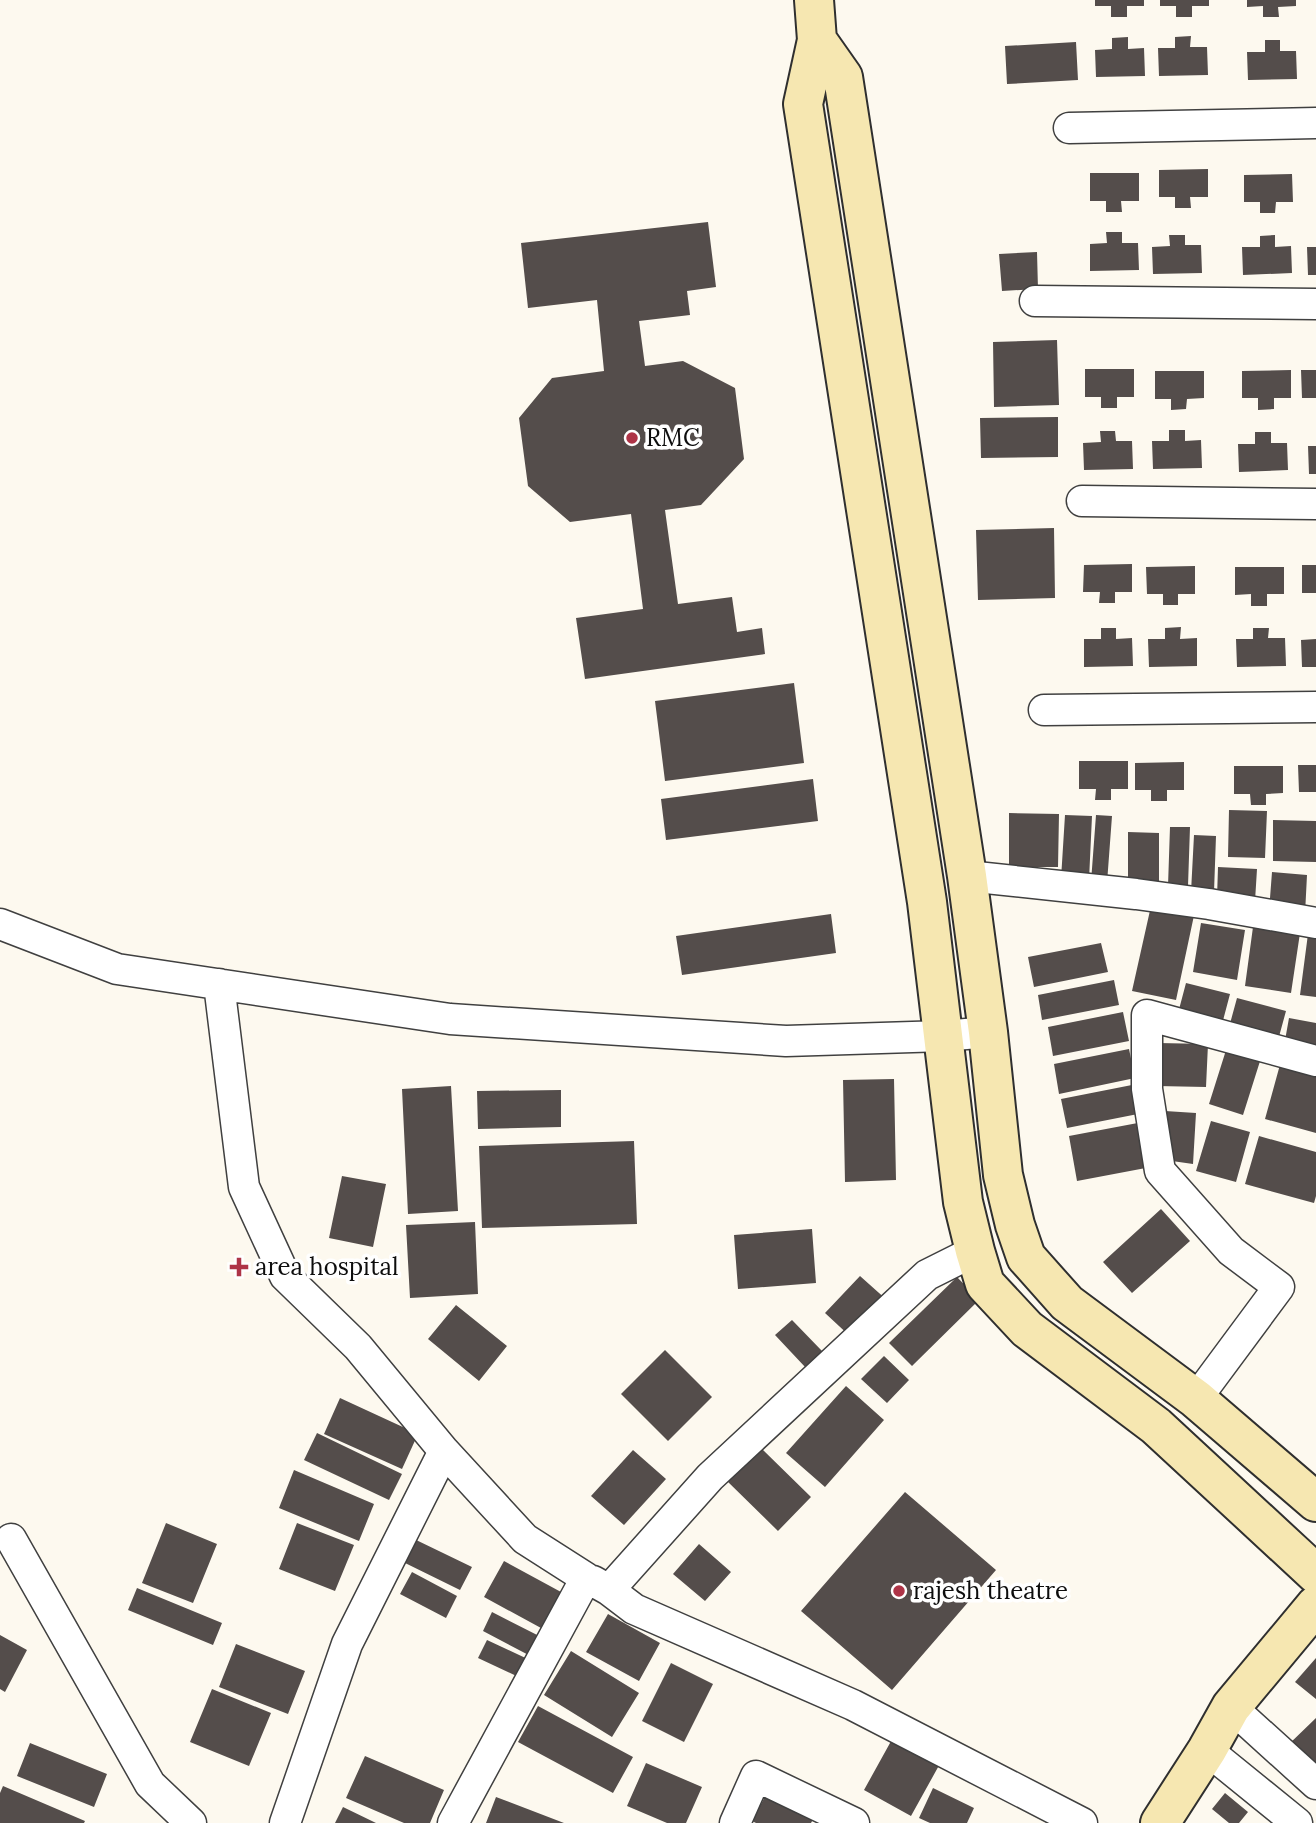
<svg xmlns="http://www.w3.org/2000/svg" width="1316" height="1823" font-family="Lora,serif">
<style>
.building{fill:#544d4b}
.lines{fill:none;stroke-linecap:round;stroke-linejoin:round}
.minor-casing{stroke:#404040;stroke-width:33}
.secondary-casing{stroke:#2f2f2f;stroke-width:42}
.minor{stroke:#fff;stroke-width:30}
.secondary{stroke:#f6e7b1;stroke-width:38}
.poi-dot{fill:#ae3447;stroke:#fff;stroke-width:2.5}
.labels{text-anchor:middle;stroke-width:7;stroke-linejoin:round;paint-order:stroke}
.poi-label{font-size:24px;fill:#0d0d0d;stroke:#fff;text-anchor:start}
</style>
<rect width="100%" height="100%" fill="#fdf9ef"/>
<path class="building" d="M1095,0H1144V6H1127V17H1111V6H1095Z
M1160,0H1209V6H1192V17H1176V6H1160Z
M1247,0H1296V6L1278,7L1279,17H1263V6L1247,7Z
M1191,36L1190,47H1207L1208,75L1159,76L1158,48H1175V37Z
M1128,37V49L1144,48L1145,76L1096,77L1095,50L1112,49V38Z
M1265,40H1280V51H1296L1297,79L1248,80L1247,52H1265Z
M1076,42L1078,80L1007,84L1005,46Z
M1208,169V197H1190L1191,208H1175V197H1159V170Z
M1090,173H1139V201H1121L1122,212H1106V201H1090Z
M1292,174L1293,202H1276L1275,213H1260V202H1244V175Z
M708,222L716,287L687,291L690,315L639,321L645,366L683,361L735,388L744,459L701,505L665,510L678,604L732,597L737,632L762,628L765,654L585,679L576,618L643,609L631,514L570,522L528,486L519,418L552,378L604,371L597,300L528,308L521,243Z
M1106,232H1122V243H1138L1139,270L1090,271V244L1107,243Z
M1169,235H1185V245H1201L1202,273L1153,274L1152,247L1170,246Z
M1275,235V247L1291,246L1292,273L1243,275L1242,247H1260V236Z
M1307,247H1316V275H1308Z
M1037,252L1038,289L1002,291L999,254Z
M1057,340L1059,405L994,407L993,342Z
M1085,369H1134V397H1117V408H1101V397H1085Z
M1291,370V398H1274V409L1258,410V398H1242V371Z
M1301,370H1316V398H1302Z
M1155,371H1204V398L1187,399L1186,409L1171,410V399H1155Z
M1058,417V457L981,458L980,418Z
M1169,430H1185V441L1201,440L1202,468L1153,469L1152,441H1169Z
M1100,431H1115L1116,441H1132L1133,469L1084,470L1083,443L1101,442Z
M1255,432H1271V443H1287L1288,470L1239,472L1238,444H1255Z
M1308,446H1316V474H1309Z
M1054,528L1055,598L978,600L976,530Z
M1132,564V592H1115V603H1099L1100,592H1083L1084,565Z
M1302,565H1316V593H1302Z
M1195,566V594H1178V605H1163V594H1147L1146,567Z
M1235,567H1284V594H1267V606H1251V594L1235,595Z
M1181,627L1180,639L1197,638V666L1149,667L1148,639H1165V628Z
M1101,628H1116V639L1132,638L1133,666L1084,667V639H1101Z
M1253,628H1269L1268,638H1285L1286,666L1237,667L1236,639H1253Z
M1316,639V667H1302L1301,640Z
M794,683L804,763L665,781L655,701Z
M1079,761H1128V789H1111V800H1095L1096,789H1079Z
M1184,762V790H1167V801H1151V790H1135V763Z
M1298,765H1316V792H1299Z
M1234,766H1283V793L1266,794V805H1251L1250,794H1234Z
M813,779L818,821L666,840L661,799Z
M1229,810L1267,811L1265,858L1228,857Z
M1009,813L1059,814L1058,867H1009Z
M1065,815L1092,816L1089,880L1061,879Z
M1096,815L1112,816L1107,883L1091,882Z
M1273,820L1316,821V862L1273,861Z
M1170,827H1190L1188,886H1168Z
M1128,832L1159,833V882H1128Z
M1194,835L1216,836L1214,892H1191Z
M1218,867L1257,869L1255,901L1217,898Z
M1272,872L1307,875L1305,914L1269,911Z
M1153,897L1196,906L1176,1000L1132,991Z
M831,914L836,953L682,975L676,936Z
M1201,923L1245,930L1237,980L1193,972Z
M1253,927L1300,933L1291,993L1245,986Z
M1308,934L1316,935V997L1300,995Z
M1101,943L1108,972L1034,987L1028,957Z
M1114,980L1119,1005L1042,1020L1038,995Z
M1186,983L1230,994L1221,1028L1177,1017Z
M1237,998L1286,1011L1277,1044L1228,1031Z
M1123,1012L1129,1041L1053,1056L1048,1027Z
M1289,1018L1316,1023V1052L1284,1046Z
M1158,1043L1208,1044L1206,1087L1157,1086Z
M1227,1047L1261,1058L1243,1115L1209,1104Z
M1129,1049L1135,1078L1059,1094L1054,1064Z
M1281,1061L1316,1071V1133L1265,1119Z
M894,1079L896,1180L845,1182L843,1080Z
M1137,1084L1143,1113L1067,1128L1061,1099Z
M451,1086L458,1211L408,1214L402,1089Z
M561,1090V1127L478,1129L477,1091Z
M1165,1111L1196,1113L1193,1164L1172,1161Z
M1211,1121L1250,1132L1236,1182L1196,1171Z
M1143,1122L1151,1167L1077,1181L1069,1136Z
M1259,1136L1316,1152V1196L1314,1203L1245,1184Z
M634,1141L637,1224L482,1228L479,1146Z
M342,1176L386,1184L373,1247L329,1238Z
M1161,1209L1190,1241L1132,1293L1103,1262Z
M475,1222L478,1294L410,1298L406,1225Z
M812,1229L816,1283L738,1289L734,1235Z
M860,1276L888,1301L853,1339L825,1313Z
M957,1277L979,1300L912,1366L889,1343Z
M456,1305L507,1346L479,1381L428,1339Z
M792,1320L823,1352L806,1368L775,1335Z
M665,1350L712,1397L668,1441L621,1394Z
M884,1356L909,1380L887,1403L861,1379Z
M846,1386L884,1420L825,1487L786,1453Z
M340,1398L418,1434L402,1469L324,1434Z
M317,1433L402,1474L389,1500L304,1460Z
M759,1446L811,1497L778,1531L726,1480Z
M633,1450L666,1479L624,1525L591,1496Z
M294,1470L374,1504L359,1541L279,1508Z
M905,1492L996,1570L892,1690L801,1611Z
M166,1523L217,1544L193,1603L142,1583Z
M297,1523L354,1545L335,1591L279,1569Z
M412,1538L472,1567L460,1590L401,1561Z
M699,1544L731,1572L705,1601L673,1574Z
M504,1561L561,1592L541,1628L484,1597Z
M412,1572L457,1596L446,1618L400,1594Z
M137,1588L222,1623L213,1645L128,1610Z
M492,1612L551,1642L540,1661L483,1631Z
M608,1614L660,1643L639,1681L586,1652Z
M0,1635L27,1650L5,1692L0,1689Z
M487,1640L534,1662L525,1680L478,1658Z
M236,1644L305,1671L288,1714L219,1687Z
M571,1651L639,1693L612,1737L544,1695Z
M1316,1658V1699L1295,1682Z
M671,1663L713,1684L684,1742L642,1721Z
M212,1689L271,1713L249,1766L190,1742Z
M538,1706L633,1757L613,1793L518,1742Z
M1316,1718V1775L1287,1746Z
M895,1734L942,1760L911,1816L864,1790Z
M30,1743L107,1774L94,1807L17,1776Z
M365,1756L444,1790L430,1823H404L346,1798Z
M646,1763L702,1787L686,1823H667L627,1806Z
M3,1786L85,1821L84,1823H0V1793Z
M933,1788L974,1808L967,1823H930L919,1818Z
M769,1789L816,1814L811,1823H756L752,1821Z
M1225,1793L1248,1812L1239,1823H1229L1212,1809Z
M496,1797L564,1823H486Z
M343,1807L376,1823H335Z"/>
<g class="lines">
<g class="minor-casing">
<path id="minor" d="M1069,128L1316,123
M1035,301L1316,304
M1082,501L1316,504
M1044,710L1316,707
M967,876L1136,894L1209,904L1316,923
M0,924L117,969L450,1019L786,1041L944,1036L988,1032
M219,984L244,1187L285,1276L358,1347L444,1451
M1196,1399L1279,1287L1231,1251L1160,1171L1147,1089V1015L1316,1061
M11,1539L150,1784L191,1823
M593,1581L609,1590L710,1477L927,1275L975,1251
M609,1590L634,1609L853,1705L1082,1823
M1231,1707L1316,1784
M1207,1750L1297,1823
M285,1823L347,1644L444,1451L525,1539L586,1578L453,1823
M735,1823L756,1776L854,1823"/>
</g>
<g class="secondary-casing">
<path id="secondary" d="M814,0L817,40L803,104L927,902L963,1202L975,1251L985,1284L1027,1329L1156,1426L1316,1574
M817,40L843,77L967,876L988,1032L1003,1175L1015,1225L1026,1257L1067,1303L1196,1399L1316,1502
M1160,1823L1207,1750L1231,1707L1316,1605"/>
</g>
<use href="#minor" class="minor"/>
<use href="#secondary" class="secondary"/>
</g>
<g class="poi-dot">
<circle cx="632" cy="438" r="7"/>
<path d="M235.5 1256.5h7v7h7v7h-7v7h-7v-7h-7v-7h7z"/>
<circle cx="899" cy="1591" r="7"/>
</g>
<g class="labels">
<g class="poi-label">
<text x="646" y="446">RMC</text>
<text x="255" y="1275">area hospital</text>
<text x="913" y="1599">rajesh theatre</text>
</g>
</g>
</svg>
